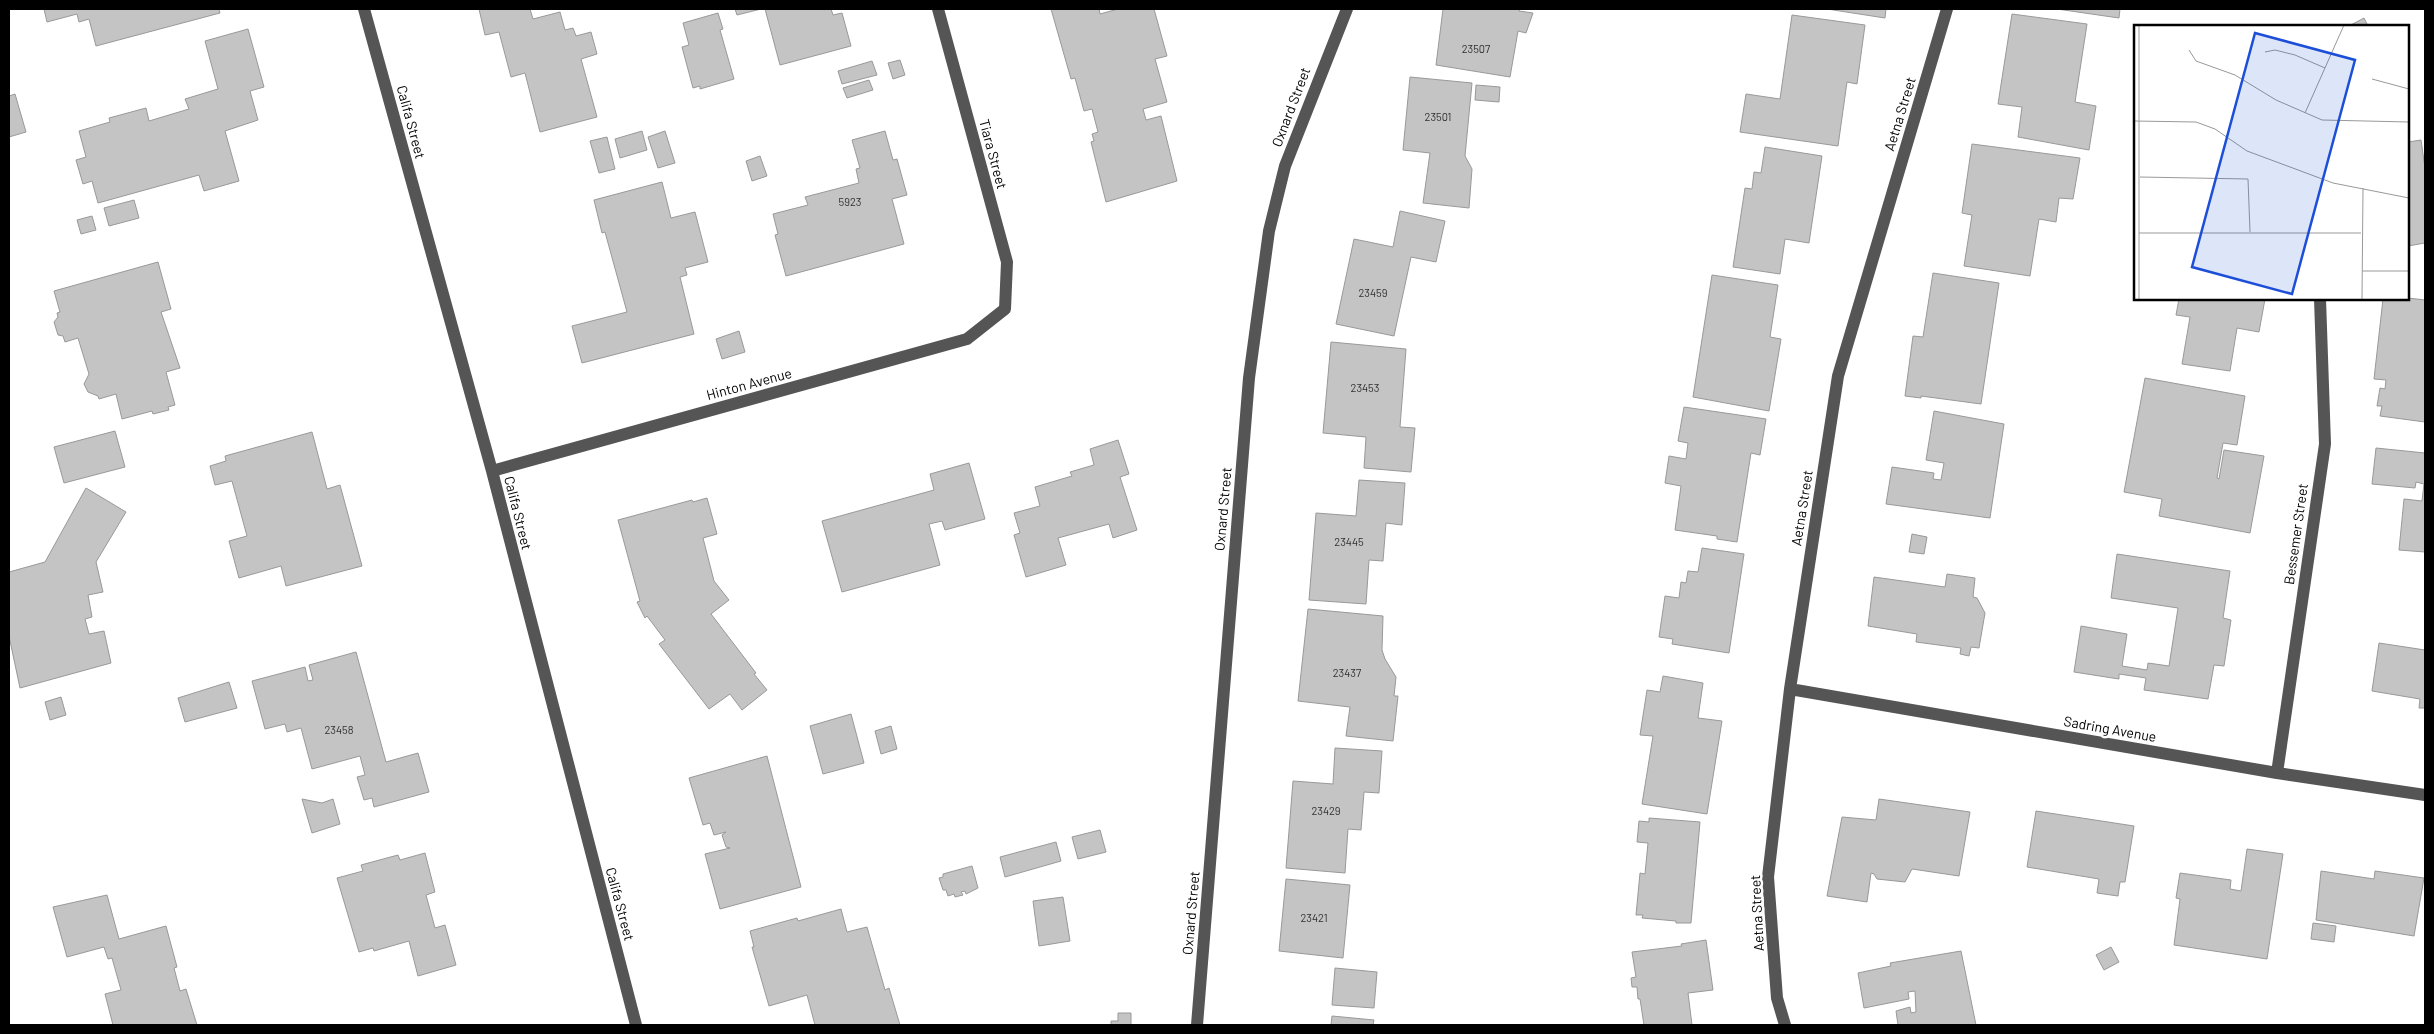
<svg xmlns="http://www.w3.org/2000/svg" width="2434" height="1034" font-family="Barlow,sans-serif">
<style>
.building{fill:#c4c4c4;stroke:#999}
.lines{fill:none;stroke-linecap:round;stroke-linejoin:round}
.minor{stroke:#555;stroke-width:12}
.labels{text-anchor:middle;stroke-width:5;stroke-linejoin:round;paint-order:stroke}
.number-label{font-size:11px;fill:#313131}
.street-label{font-size:14px;fill:#000;stroke:#fff}
.inset-road{fill:none;stroke:#999;stroke-width:1}
.view{fill:#1d4ed8;fill-opacity:0.15;stroke:#1d4ed8;stroke-width:2.5}
.inset-edge{fill:none;stroke:#000;stroke-width:2.5}
</style>
<rect width="100%" height="100%" fill="#fff"/>
<path class="building" d="M44,9H219L220,13L96,46L89,19L79,22L77,14L47,22Z
M479,9H530L533,19L560,12L565,30L573,28L576,36L591,32L597,54L581,59L597,117L540,132L525,73L511,77L499,32L485,35Z
M735,9H761L737,15Z
M765,9H831L833,15L842,13L851,46L780,65Z
M1051,9H1099L1100,14L1118,9H1154L1167,56L1155,59L1167,102L1143,109L1146,120L1161,116L1177,181L1106,202L1091,142L1094,141L1092,134L1098,132L1092,109L1084,111L1075,78L1071,79Z
M1443,9H1520L1519,11L1533,13L1526,33L1518,31L1510,77L1436,65Z
M1827,9H1886L1885,18Z
M2057,9H2120L2119,18Z
M718,13L723,29L720,30L734,79L700,89V86L693,88L682,47L689,45L683,23Z
M2012,14L2087,24L2075,102L2096,106L2089,150L2018,137L2022,107L1998,104Z
M1792,15L1865,25L1857,84L1847,82L1838,146L1740,132L1746,94L1780,99Z
M2364,18L2368,26H2349Z
M248,29L264,87L250,91L258,120L225,131L239,181L204,191L199,175L98,203L92,181L83,184L76,160L86,157L79,131L110,122L109,118L146,108L149,121L189,109L185,99L218,89L205,41Z
M900,60L905,75L893,79L888,63Z
M872,61L877,75L842,84L838,71Z
M1410,77L1472,83L1465,156L1472,169L1469,208L1423,203L1430,153L1403,150Z
M869,80L873,90L847,98L843,88Z
M1476,85L1500,87L1499,102L1475,100Z
M15,94L26,132L9,137V96Z
M642,131L647,150L620,158L615,139Z
M665,131L675,163L658,168L648,137Z
M885,131L893,160L897,159L907,195L892,199L904,244L786,276L775,235L778,234L773,214L808,205L805,197L859,183L856,169L860,168L852,140Z
M607,137L615,169L599,173L590,141Z
M2421,140L2425,168V243L2408,246V142Z
M1972,144L2080,158L2073,199L2059,198L2056,222L2039,219L2030,276L1964,266L1972,215L1962,213Z
M1765,147L1822,156L1809,243L1785,239L1780,274L1733,267L1745,188L1752,189L1754,172L1761,173Z
M760,156L767,176L752,181L746,161Z
M662,182L671,218L695,212L708,262L685,268L687,275L680,277L694,334L582,363L572,326L627,312L605,232L602,233L594,200Z
M134,200L139,218L109,226L104,208Z
M1400,211L1445,221L1436,262L1411,257L1394,336L1336,324L1354,239L1393,247Z
M92,216L96,230L81,234L77,220Z
M158,262L171,309L161,312L180,368L166,372L175,405L168,407L169,410L153,414L152,411L122,419L116,394L99,399L98,396L88,392L84,384L89,374L78,338L65,342L63,336L58,335L54,322L58,317L57,313L60,312L54,291Z
M1933,273L1999,283L1981,404L1921,396V398L1905,396L1913,336L1923,337Z
M1712,275L1778,285L1770,337L1781,339L1769,411L1693,397Z
M2408,298L2425,300V422L2380,416L2382,406H2377L2380,388L2385,389L2386,380L2374,379L2383,299Z
M2179,299H2265L2259,332L2237,328L2230,371L2182,364L2190,317L2176,315Z
M739,331L745,352L722,359L716,339Z
M1331,342L1406,349L1400,427L1415,428L1411,472L1364,468L1366,437L1323,433Z
M2145,378L2245,396L2237,445L2223,443L2217,478L2219,479L2224,450L2264,456L2250,533L2159,516L2162,499L2124,492Z
M1684,407L1766,419L1760,455L1751,453L1737,542L1717,539V536L1675,530L1681,486L1665,483L1669,456L1686,459L1688,443L1678,441Z
M1934,411L2004,424L1990,518L1886,504L1892,467L1934,473L1933,479L1941,480L1944,463L1926,460Z
M115,431L125,467L64,483L54,447Z
M312,432L327,489L340,485L362,566L286,586L281,566L239,578L229,541L247,536L232,481L215,485L210,466L226,461L225,456Z
M1118,440L1129,474L1120,477L1137,530L1113,538L1109,524L1058,538L1066,565L1026,577L1014,535L1020,533L1014,513L1040,506L1035,487L1072,476L1070,472L1094,465L1090,449Z
M2376,448L2425,453V552L2399,550L2404,499L2422,501L2424,484L2416,482L2415,488L2372,484Z
M969,463L985,519L945,530L942,521L929,524L940,565L842,592L822,521L934,490L930,474Z
M1359,480L1405,483L1402,525L1386,523L1383,561L1369,560L1366,604L1309,600L1316,513L1356,516Z
M86,488L126,512L96,562L103,592L88,595L92,617L85,619L89,634L104,631L111,663L20,688L9,636V572L45,562Z
M707,498L717,534L703,538L714,581L729,600L711,614L756,673L754,674L767,690L742,710L730,694L709,709L659,644L665,640L647,616L645,618L637,602L640,601L618,520L692,500L693,502Z
M1912,534L1927,537L1924,554L1909,552Z
M1702,548L1744,554L1729,653L1672,644L1673,639L1659,637L1665,596L1679,598L1681,582L1686,583L1688,571L1698,572Z
M2117,554L2230,571L2223,618L2231,620L2224,666L2214,665L2208,699L2144,690L2146,678L2119,674V679L2074,672L2081,626L2127,634L2122,666L2147,670L2148,663L2169,666L2178,608L2111,598Z
M1947,574L1975,578L1973,597L1977,598L1985,613L1979,648L1971,647L1969,656L1960,654L1961,648L1916,642L1917,634L1868,626L1874,577L1945,587Z
M1308,609L1383,616L1382,650L1385,659L1396,677L1394,696H1398L1393,741L1346,736L1350,707L1298,701Z
M2379,643L2425,650V708H2419L2420,699L2372,691Z
M356,652L386,762L418,753L429,792L374,807L372,798L364,800L357,777L365,775L360,756L312,769L301,728L287,732L285,724L265,729L252,681L305,667L308,681L313,680L309,665Z
M1663,676L1703,683L1698,718L1722,721L1707,814L1642,804L1653,736L1640,735L1647,690L1660,692Z
M229,682L237,708L185,722L178,698Z
M61,697L66,715L50,720L45,702Z
M851,714L864,763L823,774L810,726Z
M891,726L897,749L881,754L875,731Z
M1335,748L1382,751L1379,793L1364,792L1361,830L1348,829L1345,873L1286,868L1293,781L1333,784Z
M767,756L801,887L720,909L705,854L730,848L726,847L722,835L726,832L714,835L710,823L703,825L689,778Z
M302,799L322,803L333,799L340,824L312,833Z
M1879,799L1970,812L1959,876L1912,869L1905,882L1877,879L1874,874L1871,873L1867,902L1827,896L1842,817L1876,820Z
M2036,811L2134,826L2125,882H2120L2118,896L2097,893L2099,879L2027,867Z
M1649,818L1700,822L1691,923H1676V921L1642,918L1643,915H1636L1640,873L1645,874L1648,843L1637,842L1639,821L1649,822Z
M1100,830L1106,852L1078,859L1072,837Z
M1056,842L1061,861L1005,877L1000,857Z
M2247,849L2283,854L2267,959L2174,945L2180,899L2176,898L2180,873L2231,880L2230,889L2241,891Z
M425,853L435,892L426,895L435,928L445,925L456,965L418,976L409,941L374,951L373,948L359,952L337,878L363,871L361,865L398,855L400,860Z
M972,866L978,888L966,894L965,891L961,892L963,895L955,897L954,894L948,896L946,890H943L939,878L943,877V874Z
M2321,871L2374,879L2375,871L2424,878L2414,936L2316,920Z
M1286,879L1350,885L1343,958L1279,951Z
M107,895L119,939L166,926L177,967L174,968L180,991L186,989L197,1025H113L105,994L121,990L112,958L108,959L104,947L67,957L53,907Z
M1063,897L1070,941L1039,946L1033,901Z
M841,909L847,932L867,927L885,990L889,988L900,1025H815L807,995L769,1006L752,947H754L750,931L797,918L798,921Z
M2313,923L2336,926L2334,942L2311,939Z
M1706,940L1713,990L1688,993L1692,1025H1644L1640,999H1638L1637,987H1632L1631,978L1636,977L1632,952L1682,946L1681,944Z
M2111,947L2119,962L2104,970L2096,955Z
M1961,951L1976,1025H1898L1896,1011L1910,1007L1911,1013L1916,1012L1915,991L1908,992L1909,999L1864,1008L1858,973L1891,966L1890,963Z
M1335,968L1377,972L1374,1008L1332,1005Z
M1118,1013H1131V1025H1111V1021H1118Z
M1332,1016L1374,1020L1373,1025H1331Z"/>
<g class="lines">
<path class="minor" d="M364,9L492,471L636,1025
M492,471L967,339L1005,309L1007,262L938,9
M1790,689L2277,773L2425,795
M2277,773L2325,444L2320,299
M1197,1025L1249,378L1269,231L1285,166L1347,9
M1785,1025L1777,998L1768,877L1790,689L1838,376L1947,9"/>
</g>
<g class="labels">
<g class="number-label">
<text x="1476" y="53">23507</text>
<text x="1438" y="121">23501</text>
<text x="850" y="206">5923</text>
<text x="1373" y="297">23459</text>
<text x="1365" y="392">23453</text>
<text x="1349" y="546">23445</text>
<text x="1347" y="677">23437</text>
<text x="339" y="734">23458</text>
<text x="1326" y="815">23429</text>
<text x="1314" y="922">23421</text>
</g>
<g class="street-label">
<text transform="translate(1291 107) rotate(-69)" y="5">Oxnard Street</text>
<text transform="translate(1900 114) rotate(-73)" y="5">Aetna Street</text>
<text transform="translate(411 122) rotate(75)" y="5">Califa Street</text>
<text transform="translate(993 154) rotate(75)" y="5">Tiara Street</text>
<text transform="translate(749 384) rotate(-15)" y="5">Hinton Avenue</text>
<text transform="translate(1802 508) rotate(-81)" y="5">Aetna Street</text>
<text transform="translate(1223 509) rotate(-85)" y="5">Oxnard Street</text>
<text transform="translate(518 513) rotate(76)" y="5">Califa Street</text>
<text transform="translate(2296 534) rotate(-82)" y="5">Bessemer Street</text>
<text transform="translate(2110 729) rotate(10)" y="5">Sadring Avenue</text>
<text transform="translate(620 904) rotate(75)" y="5">Califa Street</text>
<text transform="translate(1191 913) rotate(-85)" y="5">Oxnard Street</text>
<text transform="translate(1757 913) rotate(-93)" y="5">Aetna Street</text>
</g>
</g>
<g transform="translate(2134 25)">
<rect width="275" height="275" fill="#fff"/>
<path class="inset-road" d="M5,0V275M55,25L62,36L101,50L142,75L188,95L275,97M131,27L141,25L161,30L191,43M238,54L275,64M171,88L210,0M0,96L62,97L81,104L113,126L199,158L275,173M6,152L114,154L116,207M5,208H227M228,246H275M228,275L229,163"/>
<path class="view" d="M121,8L221,35L158,269L58,242Z"/>
<rect width="275" height="275" class="inset-edge"/>
</g>
<rect width="2434" height="1034" fill="none" stroke="#000000" stroke-width="20"/>
</svg>
